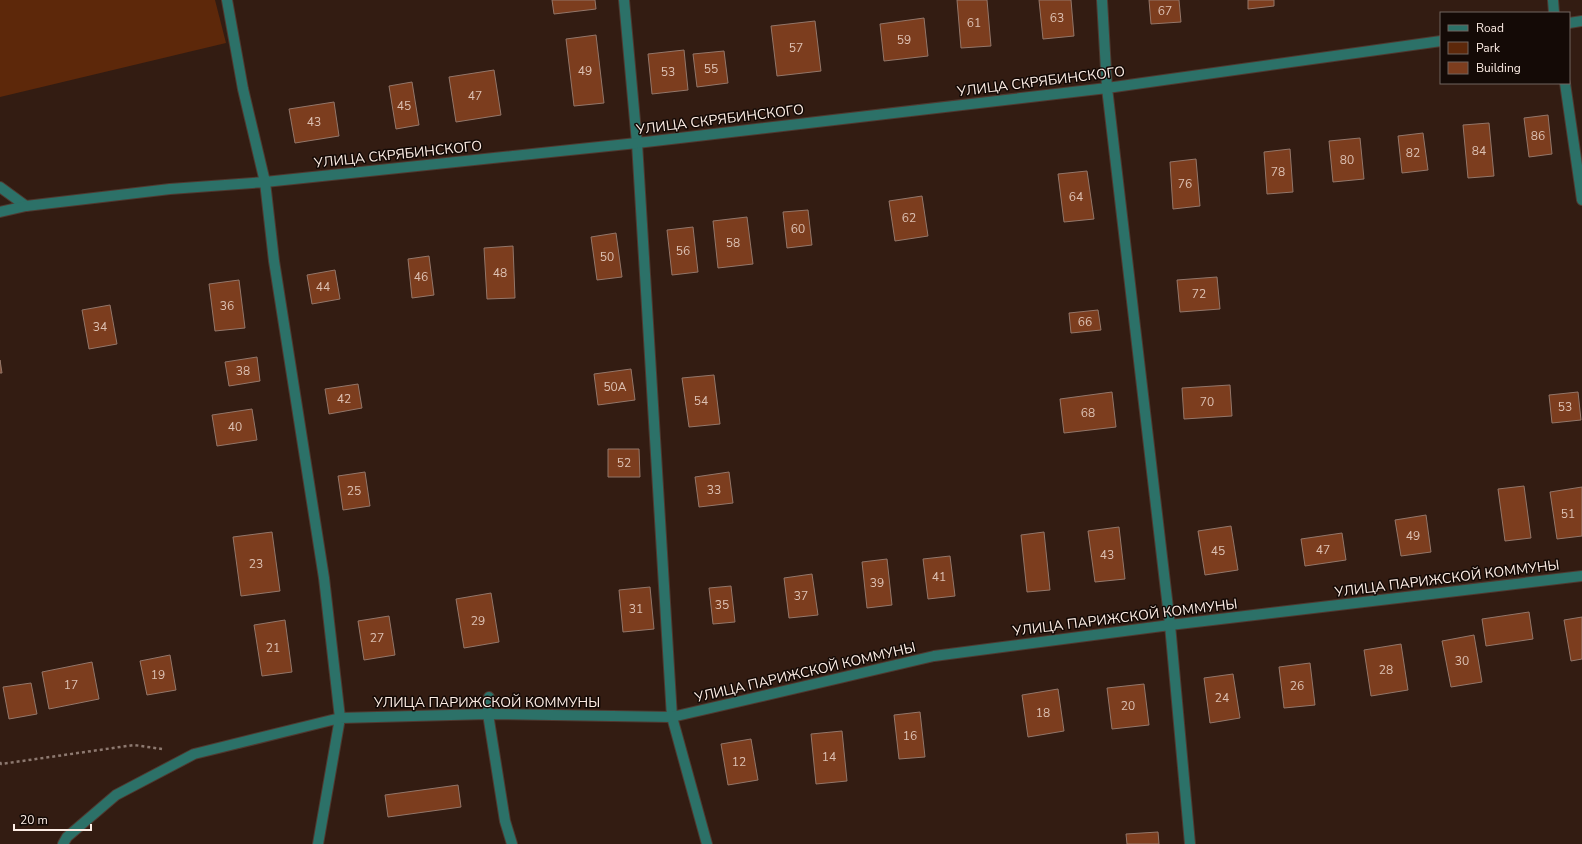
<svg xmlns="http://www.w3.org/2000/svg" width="1582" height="844" font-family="'Nunito Sans',sans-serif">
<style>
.green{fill:#5d280a}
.building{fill:#7c3d1e;stroke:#937669}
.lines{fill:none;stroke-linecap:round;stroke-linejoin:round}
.lane-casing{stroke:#4f3930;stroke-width:12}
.street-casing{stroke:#4f3930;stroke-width:12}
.path{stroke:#8d7970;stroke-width:2.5;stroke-dasharray:3 3;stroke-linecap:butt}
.lane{stroke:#2c7168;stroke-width:10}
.street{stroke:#2c7168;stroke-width:10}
.labels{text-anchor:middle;stroke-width:3;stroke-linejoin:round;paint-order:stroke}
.number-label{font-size:12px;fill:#ddc1b3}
.street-label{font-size:14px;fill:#fdede5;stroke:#140a06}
</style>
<rect width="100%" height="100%" fill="#331c12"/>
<path class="green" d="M0,0H215L226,43L0,97Z"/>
<path class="building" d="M552,0H595L596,9L554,14Z
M957,0H987L991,46L961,48Z
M1039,0H1071L1074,36L1043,39Z
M1149,0H1179L1181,22L1151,24Z
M1248,0H1274V6L1248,9Z
M924,18L928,56L884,61L880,24Z
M815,21L821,71L777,76L771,26Z
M596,35L604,103L574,106L566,39Z
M684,50L688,90L652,94L648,54Z
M724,51L728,83L697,87L693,54Z
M494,70L501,115L456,122L449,77Z
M412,82L419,125L396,129L389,86Z
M334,102L339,136L295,143L289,109Z
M1548,115L1552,154L1529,157L1524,118Z
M1489,123L1494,176L1468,178L1463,125Z
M1423,133L1428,170L1402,173L1398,136Z
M1360,138L1364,179L1333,182L1329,141Z
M1290,149L1293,192L1267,194L1264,152Z
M1196,159L1200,206L1173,209L1170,162Z
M1087,171L1094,219L1064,222L1058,174Z
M922,196L928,236L895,241L889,201Z
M808,210L812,245L787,248L783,212Z
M747,217L753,264L718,268L713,221Z
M693,227L698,272L672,275L667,230Z
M616,233L622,277L597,280L591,237Z
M513,246L515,298L487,299L484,248Z
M429,256L434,295L412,298L408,259Z
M335,270L340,299L312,304L307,275Z
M1217,277L1220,309L1180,312L1177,280Z
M239,280L245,328L215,331L209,284Z
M110,305L117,344L89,349L82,310Z
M1098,310L1101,330L1071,333L1069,313Z
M257,357L260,381L229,386L225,362Z
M0,360L2,373H0Z
M631,369L635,400L598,405L594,374Z
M714,375L720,424L689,427L682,378Z
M358,384L362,408L329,414L325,389Z
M1230,385L1232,416L1184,419L1182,388Z
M1112,392L1116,427L1064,433L1060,399Z
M1578,392L1581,420L1552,423L1549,395Z
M252,409L257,440L217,446L212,415Z
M608,449H639L640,477H608Z
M365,472L370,506L343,510L338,476Z
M729,472L733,503L699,507L695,477Z
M1524,486L1531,538L1505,541L1498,489Z
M1582,487V536L1557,539L1550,492Z
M1426,515L1431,552L1401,556L1395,520Z
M1231,526L1238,570L1205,575L1198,531Z
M1119,527L1125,579L1095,582L1088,531Z
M272,532L280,591L241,596L233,537Z
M1044,532L1050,590L1027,592L1021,535Z
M1342,533L1346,560L1305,566L1301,539Z
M950,556L955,596L928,599L923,559Z
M887,559L892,605L867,608L862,562Z
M812,574L818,615L789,618L784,578Z
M731,586L735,622L713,624L709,588Z
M650,587L654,629L623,632L619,590Z
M491,593L499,642L464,648L456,599Z
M1529,612L1533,639L1486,646L1482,619Z
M389,616L395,655L364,660L358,621Z
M1582,617V659L1571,661L1564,620Z
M285,620L292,672L262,676L254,625Z
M1474,635L1482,682L1451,687L1442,641Z
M1401,644L1408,690L1371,696L1364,650Z
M170,655L176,690L147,695L140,661Z
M92,662L99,699L49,709L42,672Z
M1310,663L1315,705L1284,708L1279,667Z
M1233,674L1240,718L1210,723L1204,678Z
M31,683L37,714L9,719L3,687Z
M1144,684L1149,725L1112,729L1107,688Z
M1058,689L1064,731L1028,737L1022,695Z
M920,712L925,757L899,759L894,715Z
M842,731L847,781L816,784L811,734Z
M751,739L758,780L728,785L721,744Z
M458,785L461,807L388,817L385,795Z
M1158,832L1159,844H1127L1126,834Z"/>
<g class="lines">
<g class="lane-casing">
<path id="lane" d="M624,0L637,143L672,717
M0,187L26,206
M489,697L488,714L505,821L512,844"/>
</g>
<g class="street-casing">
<path id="street" d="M227,0L243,89L265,182L274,261L324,578L340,718L318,844
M1102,0L1107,88L1170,625L1190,844
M1553,0L1554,13
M1569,23L1582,21
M1565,83L1582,200
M0,212L26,206L170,189L265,182L637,143L1107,88L1441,41
M672,717L707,844
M63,844L67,837L116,795L194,754L340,718L488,714L672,717L934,656L1170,625L1582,576"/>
</g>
<path class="path" d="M0,762L1,764L134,745L162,749"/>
<use href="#lane" class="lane"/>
<use href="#street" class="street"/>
</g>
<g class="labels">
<g class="number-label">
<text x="1165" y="15">67</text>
<text x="1057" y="22">63</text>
<text x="974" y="27">61</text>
<text x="904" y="44">59</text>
<text x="796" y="52">57</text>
<text x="711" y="73">55</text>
<text x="585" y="75">49</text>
<text x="668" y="76">53</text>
<text x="475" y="100">47</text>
<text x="404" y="110">45</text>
<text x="314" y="126">43</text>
<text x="1538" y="140">86</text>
<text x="1479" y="155">84</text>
<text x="1413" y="157">82</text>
<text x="1347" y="164">80</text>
<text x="1278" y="176">78</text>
<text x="1185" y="188">76</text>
<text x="1076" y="201">64</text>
<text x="909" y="222">62</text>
<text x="798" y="233">60</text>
<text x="733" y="247">58</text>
<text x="683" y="255">56</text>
<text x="607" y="261">50</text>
<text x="500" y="277">48</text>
<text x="421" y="281">46</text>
<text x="323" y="291">44</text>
<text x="1199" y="298">72</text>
<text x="227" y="310">36</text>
<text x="1085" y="326">66</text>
<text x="100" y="331">34</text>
<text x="243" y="375">38</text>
<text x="615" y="391">50А</text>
<text x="344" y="403">42</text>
<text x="701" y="405">54</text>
<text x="1207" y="406">70</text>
<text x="1565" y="411">53</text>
<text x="1088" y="417">68</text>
<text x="235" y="431">40</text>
<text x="624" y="467">52</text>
<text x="714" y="494">33</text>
<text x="354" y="495">25</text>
<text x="1568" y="518">51</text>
<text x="1413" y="540">49</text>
<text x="1323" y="554">47</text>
<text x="1218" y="555">45</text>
<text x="1107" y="559">43</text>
<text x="256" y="568">23</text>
<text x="939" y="581">41</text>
<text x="877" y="587">39</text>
<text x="801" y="600">37</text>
<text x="722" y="609">35</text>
<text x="636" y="613">31</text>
<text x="478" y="625">29</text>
<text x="377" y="642">27</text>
<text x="273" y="652">21</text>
<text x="1462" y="665">30</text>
<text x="1386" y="674">28</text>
<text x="158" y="679">19</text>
<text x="71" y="689">17</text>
<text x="1297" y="690">26</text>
<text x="1222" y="702">24</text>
<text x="1128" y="710">20</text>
<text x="1043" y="717">18</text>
<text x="910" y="740">16</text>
<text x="829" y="761">14</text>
<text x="739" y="766">12</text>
</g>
<g class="street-label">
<text transform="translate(1041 81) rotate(-7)" y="5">УЛИЦА СКРЯБИНСКОГО</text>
<text transform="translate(720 119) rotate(-7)" y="5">УЛИЦА СКРЯБИНСКОГО</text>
<text transform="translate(398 154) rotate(-6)" y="5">УЛИЦА СКРЯБИНСКОГО</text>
<text transform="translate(1447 578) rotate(-7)" y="5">УЛИЦА ПАРИЖСКОЙ КОММУНЫ</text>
<text transform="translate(1125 617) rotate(-7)" y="5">УЛИЦА ПАРИЖСКОЙ КОММУНЫ</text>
<text transform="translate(805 672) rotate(-13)" y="5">УЛИЦА ПАРИЖСКОЙ КОММУНЫ</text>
<text x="487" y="707">УЛИЦА ПАРИЖСКОЙ КОММУНЫ</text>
</g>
</g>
<rect x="1440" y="12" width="130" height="72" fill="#140a06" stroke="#71655f"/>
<rect x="1448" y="25" width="20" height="6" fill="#2c7168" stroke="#71655f"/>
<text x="1476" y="32" font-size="12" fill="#fdede5">Road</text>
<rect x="1448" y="42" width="20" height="12" fill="#5d280a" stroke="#71655f"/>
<text x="1476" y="52" font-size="12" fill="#fdede5">Park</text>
<rect x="1448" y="62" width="20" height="12" fill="#7c3d1e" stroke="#71655f"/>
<text x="1476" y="72" font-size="12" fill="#fdede5">Building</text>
<path d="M14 824v6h77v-6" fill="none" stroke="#fdede5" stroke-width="2"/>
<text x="20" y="824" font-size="12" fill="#fdede5" stroke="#140a06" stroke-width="3" paint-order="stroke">20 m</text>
</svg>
